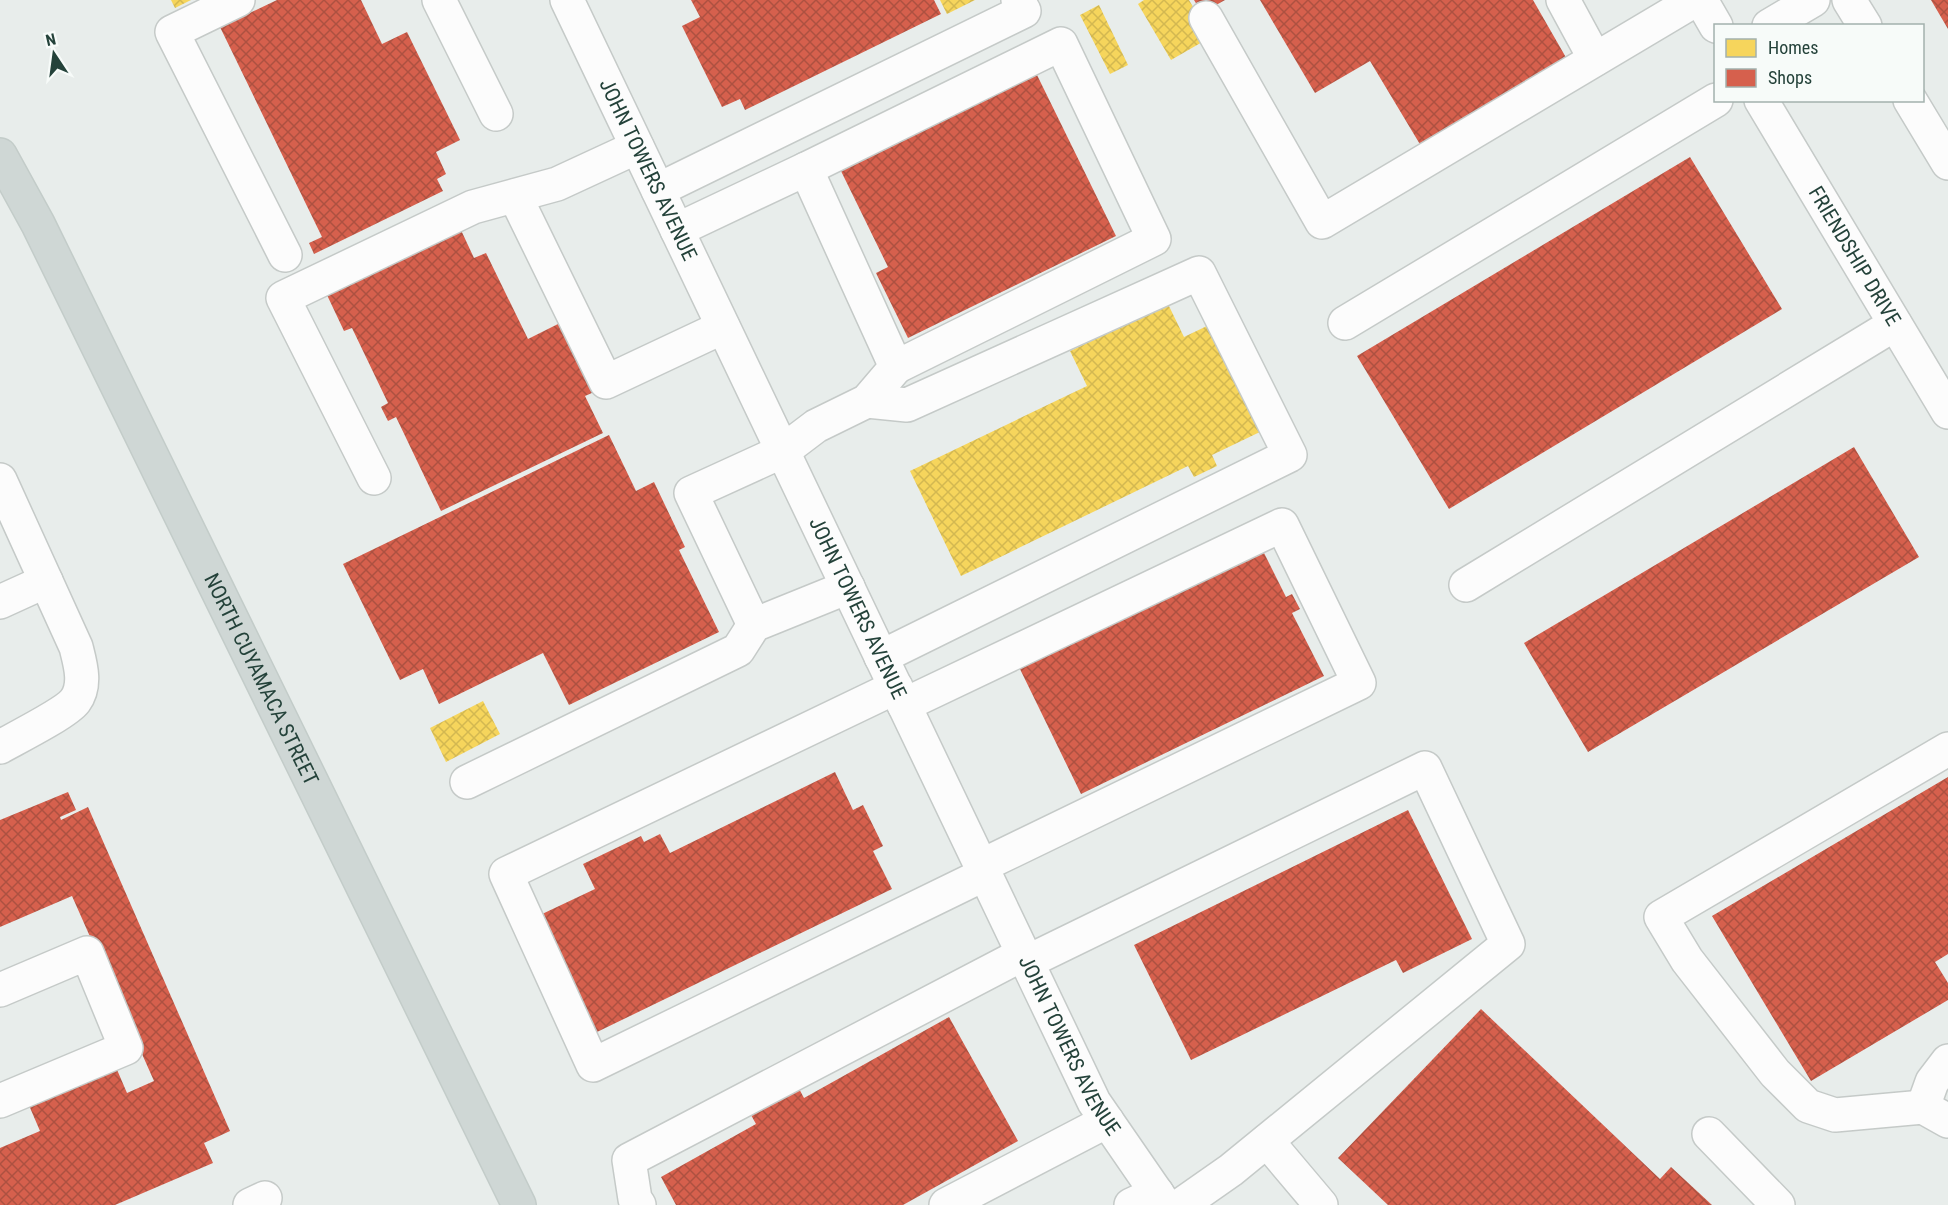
<svg xmlns="http://www.w3.org/2000/svg" width="1948" height="1205" font-family="'Roboto Condensed',sans-serif">
<style>
.homes{fill:url(#homes-cross-hatch)}
.shops{fill:url(#shops-cross-hatch)}
.lines{fill:none;stroke-linecap:round;stroke-linejoin:round}
.minor-casing{stroke:#c5cac8;stroke-width:36}
.major-casing{stroke:#c3ccc9;stroke-width:36}
.minor{stroke:#fcfcfc;stroke-width:33}
.major{stroke:#cfd7d5;stroke-width:33}
.labels{text-anchor:middle;stroke-width:6;stroke-linejoin:round;paint-order:stroke}
.street-label{font-size:21px;fill:#24423a;stroke:#f7fbf9}
</style>
<defs>
<pattern id="homes-cross-hatch" width="8" height="8" patternUnits="userSpaceOnUse" patternTransform="scale(1.5)"><rect width="8" height="8" fill="#f6d55c"/><path d="M0 0l8 8M0 8l8-8" fill="none" stroke="#d3b851"/></pattern>
<pattern id="shops-cross-hatch" width="8" height="8" patternUnits="userSpaceOnUse" patternTransform="scale(1.5)"><rect width="8" height="8" fill="#d6604d"/><path d="M0 0l8 8M0 8l8-8" fill="none" stroke="#ad5141"/></pattern>
</defs>
<rect width="100%" height="100%" fill="#e8edeb"/>
<path class="homes" d="M171,0H191L175,8Z
M940,0H975L947,14Z
M1144,0H1189L1211,37L1171,60L1138,4Z
M1099,5L1128,65L1110,74L1080,15Z
M1168,304L1184,337L1209,325L1262,431L1212,455L1217,466L1194,477L1188,466L961,576L910,471L1087,386L1070,351Z
M483,701L500,734L446,762L430,728Z"/>
<path class="shops" d="M277,0H361L382,44L407,32L460,140L436,152L446,174L437,179L443,191L314,254L309,243L322,237L220,27Z
M691,0H934L941,14L745,110L740,99L722,107L682,26L700,17Z
M1194,0H1225L1202,13Z
M1260,0H1533L1568,61L1421,146L1370,61L1315,93Z
M1931,0H1948V29Z
M1037,75L1116,236L908,338L876,273L888,267L841,171Z
M1690,157L1782,309L1449,509L1357,356Z
M460,228L474,258L486,253L528,339L560,323L594,392L585,396L603,433L441,511L396,417L388,421L381,407L388,403L352,328L344,331L327,295Z
M609,435L636,491L654,482L685,547L679,550L719,632L569,705L543,653L439,704L423,669L400,680L343,564Z
M1854,447L1919,557L1588,752L1524,643Z
M1262,549L1286,597L1292,594L1300,609L1292,613L1324,676L1081,794L1019,667Z
M835,772L853,810L863,805L883,846L873,851L892,889L597,1032L540,915L595,889L583,864L641,836L644,842L660,834L670,853Z
M1948,777V954L1935,962L1948,983V1000L1811,1081L1712,916Z
M68,792L76,810L60,817L61,820L88,807L230,1131L204,1143L213,1163L115,1205H0V1148L40,1131L28,1103L115,1065L127,1093L154,1081L72,896L0,927V820Z
M1408,810L1472,939L1403,973L1396,960L1191,1060L1134,945Z
M1481,1009L1660,1179L1671,1167L1712,1205H1388L1338,1158Z
M949,1017L1018,1141L903,1205H676L661,1177L756,1124L741,1097L789,1070L804,1098Z"/>
<g class="lines">
<g class="minor-casing">
<g id="minor">
<path d="M238,0L172,32L285,255"/>
<path d="M439,0L496,114"/>
<path id="s1" d="M567,0L1094,1102L1165,1205"/>
<path d="M1563,0L1595,59"/>
<path d="M1701,0L1716,26"/>
<path d="M1849,0L1865,26"/>
<path d="M1206,18L1322,222L1695,0"/>
<path d="M1769,26L1813,0"/>
<path id="s2" d="M1761,100L1948,412"/>
<path d="M1910,100L1948,163"/>
<path d="M806,169L1061,44L1154,239L896,367"/>
<path d="M658,190L1024,11L1018,0"/>
<path d="M515,196L606,382L723,327"/>
<path d="M677,230L806,169L896,367L867,401L816,426L783,451L691,493L754,625"/>
<path d="M1345,323L1716,100"/>
<path d="M867,401L907,405L1199,273L1290,455L881,657"/>
<path d="M374,478L283,298L473,207L557,184L637,147"/>
<path d="M0,480L76,647C80,663 87,685 75,701C66,713 16,738 0,747"/>
<path d="M1466,585L1895,324"/>
<path d="M0,602L46,581"/>
<path d="M896,687L506,874L593,1065L985,874"/>
<path d="M904,705L1282,525L1359,683L981,866"/>
<path d="M1948,749L1661,917L1687,960L1775,1073L1808,1106L1835,1115L1923,1107L1948,1121"/>
<path d="M467,782L738,650L754,625L848,587"/>
<path d="M1027,962L1425,768L1508,944L1231,1170L1181,1205"/>
<path d="M0,990L87,953L126,1048L0,1101"/>
<path d="M1923,1107L1932,1082L1948,1061"/>
<path d="M1709,1134L1778,1205"/>
<path d="M1267,1141L1321,1205"/>
<path d="M250,1205L265,1198"/>
<path d="M639,1205L635,1199L629,1160L1023,954"/>
<path d="M946,1205L1107,1121"/>
<path d="M1131,1205L1157,1193"/>
</g>
</g>
<g class="major-casing">
<g id="major">
<path id="s3" d="M0,155L38,224L519,1205"/>
</g>
</g>
<use href="#minor" class="minor"/>
<use href="#major" class="major"/>
</g>
<g class="labels">
<g class="street-label">
<text dy="7" stroke="none"><textPath href="#s1" startOffset="188">JOHN TOWERS AVENUE</textPath></text>
<text dy="7" stroke="none"><textPath href="#s2" startOffset="182">FRIENDSHIP DRIVE</textPath></text>
<text dy="7" stroke="none"><textPath href="#s1" startOffset="674">JOHN TOWERS AVENUE</textPath></text>
<text dy="7" stroke="none"><textPath href="#s3" startOffset="586">NORTH CUYAMACA STREET</textPath></text>
<text dy="7" stroke="none"><textPath href="#s1" startOffset="1160">JOHN TOWERS AVENUE</textPath></text>
</g>
</g>
<rect x="1714" y="24" width="210" height="78" fill="#f7fbf9" stroke="#a3b1ad" stroke-width="1.5"/>
<rect x="1726" y="39" width="30" height="18" fill="#f6d55c" stroke="#a3b1ad" stroke-width="1.5"/>
<text x="1768" y="54" font-size="18" fill="#24423a">Homes</text>
<rect x="1726" y="69" width="30" height="18" fill="#d6604d" stroke="#a3b1ad" stroke-width="1.5"/>
<text x="1768" y="84" font-size="18" fill="#24423a">Shops</text>
<g transform="translate(54 54) rotate(347)" stroke="#f7fbf9" stroke-width="4.5" paint-order="stroke">
<path d="M0-4.5L10 22L0 15L-10 22Z" fill="#24423a"/>
<text y="-9" font-size="16" font-weight="bold" text-anchor="middle" fill="#24423a">N</text>
</g>
</svg>
